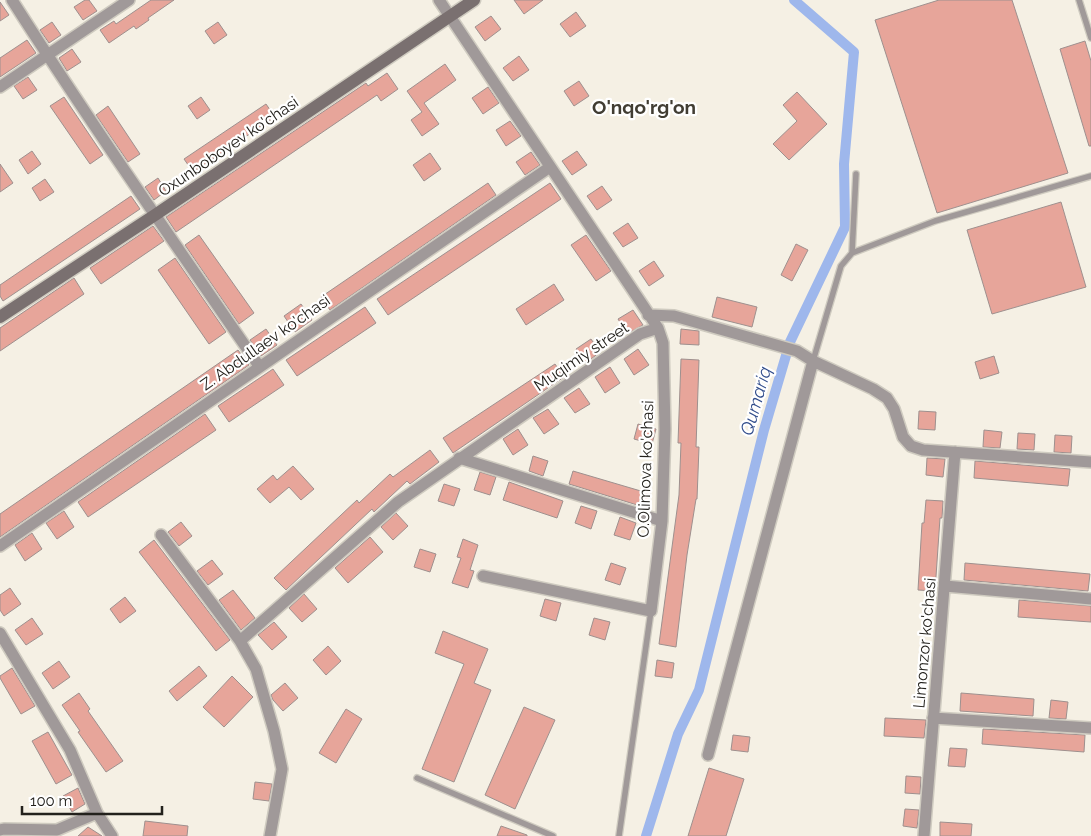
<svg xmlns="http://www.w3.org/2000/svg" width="1091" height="836" font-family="Raleway,sans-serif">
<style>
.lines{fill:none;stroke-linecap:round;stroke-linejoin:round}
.canal{stroke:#9eb7ec;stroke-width:10}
.building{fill:#e7a59a;stroke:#9e908e}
.service-casing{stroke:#cfcbc0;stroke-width:8}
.minor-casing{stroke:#cfcbc0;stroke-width:14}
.secondary-casing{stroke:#cfcbc0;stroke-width:15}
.service{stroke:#a09999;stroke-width:5.5}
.minor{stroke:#a09999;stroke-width:11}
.secondary{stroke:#7a7070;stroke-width:12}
.labels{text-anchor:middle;stroke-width:4.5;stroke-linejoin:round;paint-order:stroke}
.street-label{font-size:16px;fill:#23211c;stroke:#fff}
.water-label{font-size:18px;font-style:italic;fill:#304c8b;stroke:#fff}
.quarter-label{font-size:19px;font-weight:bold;fill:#413d33;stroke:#fff}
</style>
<rect width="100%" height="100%" fill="#f5f0e4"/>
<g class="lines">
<path class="canal" d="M646,836L678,734L699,690L764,430L790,342L845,227L844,164L854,52L794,0"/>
</g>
<path class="building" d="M85,0H89L97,11L83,20L74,7Z
M151,0H174L148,18L149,20L136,29L134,26L109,43L100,30L114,21L116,24Z
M514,0H543L524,14Z
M939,0H1012L1068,173L937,213L875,20Z
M0,2L9,15L0,21Z
M576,12L586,26L570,37L560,24Z
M491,16L501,29L485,41L475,27Z
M52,22L61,35L49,43L40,30Z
M218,22L227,35L214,44L205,31Z
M27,40L36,53L0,77V58Z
M1085,41L1091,61V146H1089L1060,49Z
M72,49L81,62L67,71L59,58Z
M519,56L529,70L513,81L503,68Z
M445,64L456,80L424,103L439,124L422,136L411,120L422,112L407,91Z
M387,73L398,89L381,101L377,95L176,232L166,217L366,83L368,86Z
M28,77L37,90L23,99L14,86Z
M579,81L589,96L574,106L564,91Z
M488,87L499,103L483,114L472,98Z
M797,92L827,124L789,160L773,144L797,121L783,105Z
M64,97L103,155L90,164L50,106Z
M201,97L210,110L197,119L188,106Z
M266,104L275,117L193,172L184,159Z
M108,106L140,154L128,162L96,115Z
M510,121L521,136L506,146L496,130Z
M32,151L41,164L28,174L19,160Z
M577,151L587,165L572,175L562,161Z
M531,152L540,165L525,175L516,162Z
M430,153L441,169L424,181L413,165Z
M0,164L13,183L0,192Z
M158,178L166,191L154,200L145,187Z
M45,179L54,192L40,201L32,188Z
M488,183L496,195L330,310L321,297Z
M550,183L561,199L388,315L377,299Z
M602,186L612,200L597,210L587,196Z
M131,196L140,209L3,301L0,296V285Z
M1061,202L1086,287L992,314L967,230Z
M628,223L638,238L623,247L613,233Z
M153,226L164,241L101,284L90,268Z
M199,235L254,313L239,324L185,245Z
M586,235L611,271L596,281L571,245Z
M796,244L808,250L792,281L781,275Z
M175,258L226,332L209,344L158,270Z
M654,261L664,276L649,286L639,271Z
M74,278L84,294L0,351V328Z
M554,284L564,300L526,325L516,309Z
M717,297L757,307L752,327L712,317Z
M301,304L312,320L295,332L284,316Z
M365,307L376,323L297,376L286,360Z
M633,310L643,325L627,334L618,319Z
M266,329L277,345L261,356L250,340Z
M681,329L699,331V345L680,344Z
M591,339L600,352L586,363L576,349Z
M638,349L649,365L634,375L624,359Z
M238,350L249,365L0,537V514Z
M994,356L999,373L980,379L975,362Z
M681,359L699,360L696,447H699L697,499H696L687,555L676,647L659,644L679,495L681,443H678Z
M555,364L564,377L453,453L443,438Z
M610,367L620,383L605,393L595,377Z
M273,369L284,385L229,422L218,406Z
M579,388L590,404L575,413L564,398Z
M548,409L559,424L544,434L533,418Z
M919,411L936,412L935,430L918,429Z
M205,414L216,430L88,517L78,502Z
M638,424L656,429L652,444L634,439Z
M518,429L528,445L513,455L503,439Z
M984,430L1002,432L1000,448L983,447Z
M1018,433L1035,434L1034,450L1017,449Z
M1055,435L1072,436L1071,453L1054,452Z
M430,450L439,462L410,484L407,481L374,512L372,509L286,590L274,578L357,500L359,503L390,474L393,477Z
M533,456L548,461L543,476L529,471Z
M927,458L945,459L943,477L926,475Z
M975,461L1070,469L1068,486L974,478Z
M293,466L314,489L301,500L289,487L270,503L257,489L273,475L277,480Z
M573,471L651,494L647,508L569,484Z
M480,472L496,477L490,495L474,490Z
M509,482L563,501L557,518L503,500Z
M444,484L460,489L454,506L438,501Z
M926,500L943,501L942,518H940L935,591L918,590L922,523H924Z
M581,506L597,511L591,529L575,523Z
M64,511L74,527L57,539L46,523Z
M396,513L408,526L393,540L381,527Z
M620,517L636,523L630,540L614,535Z
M181,522L192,536L179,546L168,532Z
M32,533L42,549L25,561L15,545Z
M370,537L383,552L348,583L335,568Z
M463,539L478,545L470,570L474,571L468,588L452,583L461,558L457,557Z
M154,540L230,640L216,651L139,552Z
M420,549L436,554L430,572L414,567Z
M212,560L223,574L208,585L197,571Z
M611,563L626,568L620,585L605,580Z
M965,563L1090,574L1088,591L964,580Z
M10,588L21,604L4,616L0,610V595Z
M233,590L255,618L241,630L219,600Z
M304,594L317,609L302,622L289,608Z
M125,597L136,611L120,623L110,609Z
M545,599L561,603L556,621L540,616Z
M1019,600L1091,606V622L1018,617Z
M32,618L43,634L26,645L15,630Z
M594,618L610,622L605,640L589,635Z
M274,622L287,637L272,650L258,635Z
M443,631L488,649L474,683L491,690L454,782L422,769L464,664L435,653Z
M328,646L341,661L326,675L313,660Z
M657,660L674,663L672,678L655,676Z
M59,661L70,677L53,689L42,673Z
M199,666L207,676L177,701L169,691Z
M12,668L35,706L21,714L0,678V676Z
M232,676L253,697L224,727L203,707Z
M285,683L298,698L283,711L273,700L271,695Z
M79,693L90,709L88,711L123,761L106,772L78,732L80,731L62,705Z
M961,693L1034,699L1033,716L960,711Z
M1051,700L1068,702L1066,719L1049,718Z
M524,707L555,720L515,809L485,795Z
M346,709L362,719L336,763L319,753Z
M885,718L926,720L924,738L884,736Z
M983,729L1085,735L1084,752L982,744Z
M48,732L72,775L56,784L32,741Z
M733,735L750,737L748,752L731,750Z
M950,748L967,749L965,767L948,766Z
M709,768L744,779L726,836H688Z
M906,776L921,777L920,794L905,793Z
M255,782L272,784L269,801L253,799Z
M78,788L85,804L72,812L63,796Z
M905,809L919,810L917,828L903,826Z
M145,821L188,826L187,836H143Z
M940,822L972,824L971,836H940Z
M501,826L527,835V836H497Z
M88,827L102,836H78Z"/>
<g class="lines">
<g class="service-casing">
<path id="service" d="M1079,0L1091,38
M852,253L935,221L1091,176
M813,361L841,266L852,253L856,174
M417,778L553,836
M619,836L651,611"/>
</g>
<g class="minor-casing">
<path id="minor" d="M12,0C91,124 176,245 259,366
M439,0L658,328L663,343L665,429L662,521L651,611L483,576
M0,87L129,0
M648,315L674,316L797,351L813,361L873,389L887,398L894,409L903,437L911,446L923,450L1091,462
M459,458L662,521
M161,535L240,641L256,669L274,731L282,769L270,836
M0,546L550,167
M945,586L1091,599
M0,633L70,750L97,813L112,836
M240,641L398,502L640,334L658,328
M933,718L1091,728
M708,755L813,361
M0,830L4,829L57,830L97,813
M924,836L955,452"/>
</g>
<g class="secondary-casing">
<path id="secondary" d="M0,317L155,215L474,0"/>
</g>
<use href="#service" class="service"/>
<use href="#minor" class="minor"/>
<use href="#secondary" class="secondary"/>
</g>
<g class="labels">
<g class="street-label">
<text transform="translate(228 146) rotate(-34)" y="6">Oxunboboyev ko'chasi</text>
<text transform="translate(265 342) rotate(-35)" y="6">Z. Abdullaev ko'chasi</text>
<text transform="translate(581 356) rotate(-34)" y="6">Muqimiy street</text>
<text transform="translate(645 469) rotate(-88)" y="6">O.Olimova ko'chasi</text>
<text transform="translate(924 643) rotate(-85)" y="6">Limonzor ko'chasi</text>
</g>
<g class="water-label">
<text transform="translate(756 401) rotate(-74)" y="6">Qumariq</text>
</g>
<g class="quarter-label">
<text x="644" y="114">O'nqo'rg'on</text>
</g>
</g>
<path d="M22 806v8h140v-8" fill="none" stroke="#23211c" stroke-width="2.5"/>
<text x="30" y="806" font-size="15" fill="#23211c" stroke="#ffffff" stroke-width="4" paint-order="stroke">100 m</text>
</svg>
